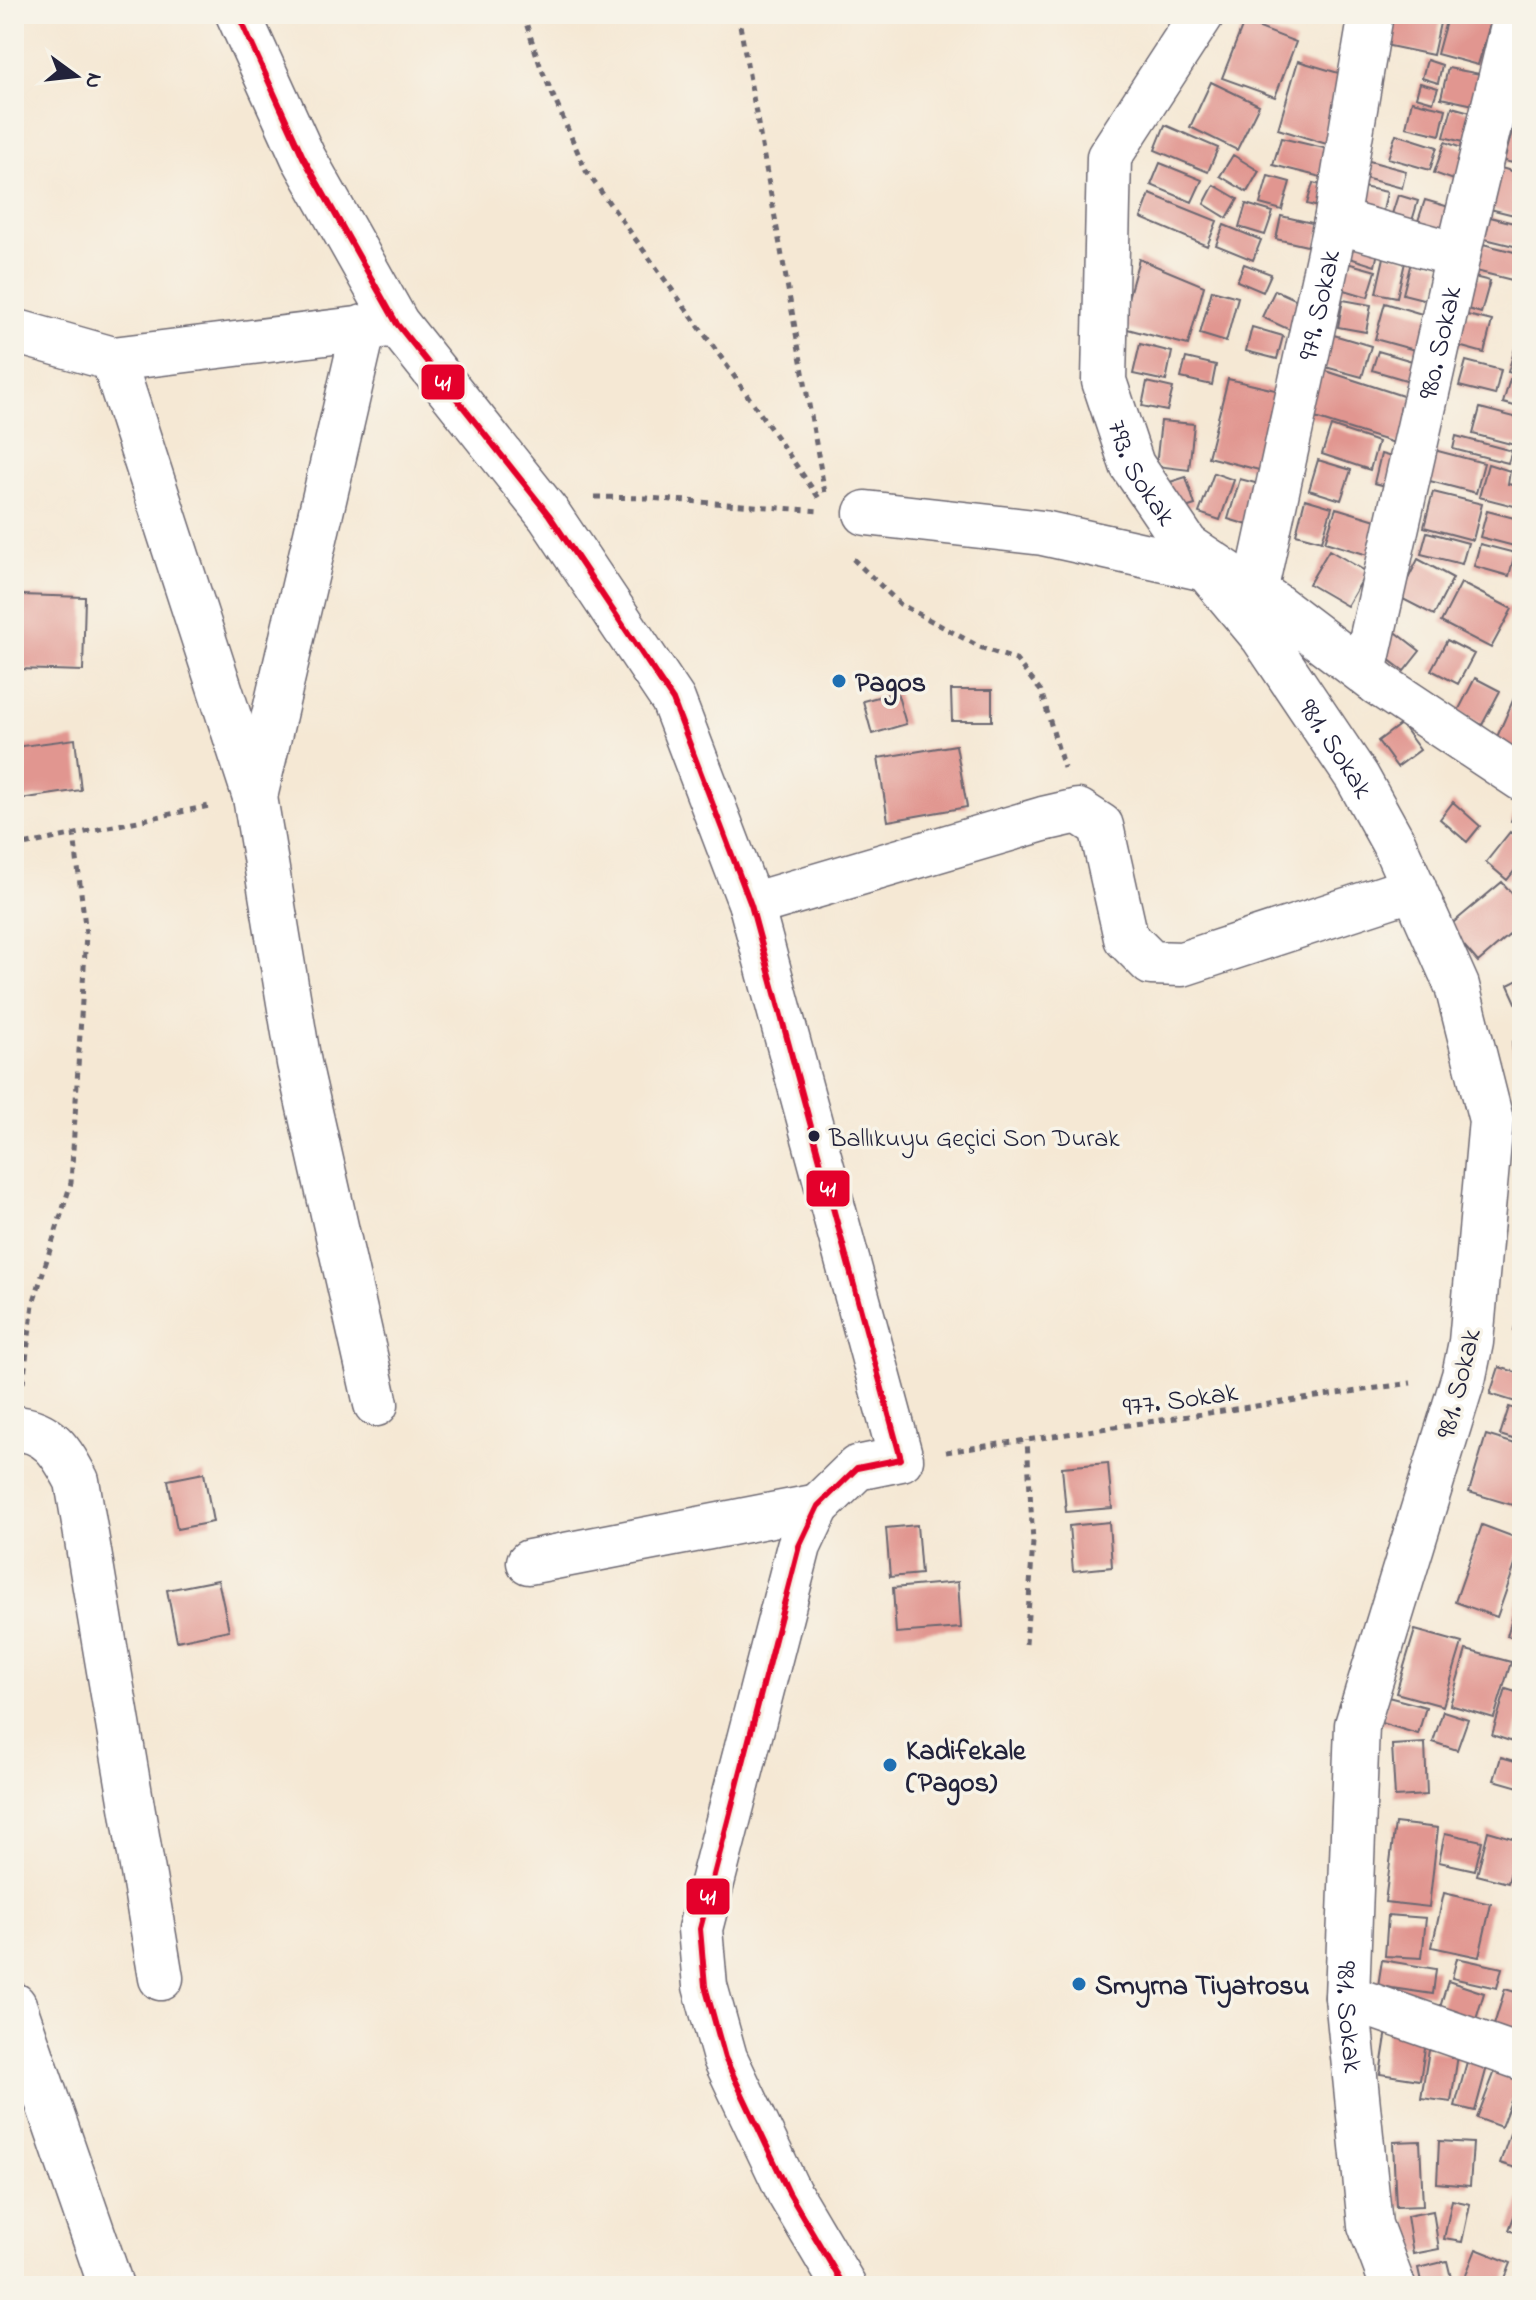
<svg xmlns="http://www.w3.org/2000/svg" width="1536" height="2300" font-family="'Indie Flower',sans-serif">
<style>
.building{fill:#e19690}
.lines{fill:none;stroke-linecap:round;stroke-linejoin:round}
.minor-casing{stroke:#6c6771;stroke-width:47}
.path{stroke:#6c6771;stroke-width:5;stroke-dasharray:6 6;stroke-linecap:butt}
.minor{stroke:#fff;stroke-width:44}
.bus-1-casing{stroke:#f7f3e8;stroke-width:12}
.bus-1{stroke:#e4002b;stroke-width:6}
.poi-dot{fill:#1f6fb2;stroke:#f7f3e8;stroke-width:3}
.bus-dot{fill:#22223b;stroke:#f7f3e8;stroke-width:3}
.labels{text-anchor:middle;stroke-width:7;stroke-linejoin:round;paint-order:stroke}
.bus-label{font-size:26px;fill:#22223b;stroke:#f7f3e8;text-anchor:start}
.street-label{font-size:28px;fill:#22223b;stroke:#f7f3e8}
.poi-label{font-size:28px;font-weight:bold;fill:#22223b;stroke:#f7f3e8;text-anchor:start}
.line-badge{stroke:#f7f3e8;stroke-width:3}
.badge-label{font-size:22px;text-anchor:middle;font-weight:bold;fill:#fff}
</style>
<rect width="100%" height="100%" fill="#f7f3e8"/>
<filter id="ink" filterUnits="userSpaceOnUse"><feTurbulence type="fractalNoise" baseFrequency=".0125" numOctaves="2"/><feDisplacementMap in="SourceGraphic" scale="16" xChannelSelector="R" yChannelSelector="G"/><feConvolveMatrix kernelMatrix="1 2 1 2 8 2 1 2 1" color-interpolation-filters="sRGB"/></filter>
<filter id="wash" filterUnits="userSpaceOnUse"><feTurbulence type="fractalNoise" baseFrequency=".006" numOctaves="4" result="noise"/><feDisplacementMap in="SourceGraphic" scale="32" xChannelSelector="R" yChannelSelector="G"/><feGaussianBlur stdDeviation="1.8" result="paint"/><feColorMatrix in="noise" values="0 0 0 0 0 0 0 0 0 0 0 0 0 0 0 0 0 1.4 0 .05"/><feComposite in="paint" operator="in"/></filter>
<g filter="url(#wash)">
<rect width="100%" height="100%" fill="#f5e8d4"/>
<g id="blocks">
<path class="building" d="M1386,14H1442L1433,55L1380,44Z
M1448,14H1493L1478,65L1437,54Z
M1244,22L1296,42L1275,97L1222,78Z
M1427,60L1442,65L1438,83L1422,78Z
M1298,61L1352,77L1333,146L1278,129Z
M1448,68L1480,74L1474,105L1441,98Z
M1211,82L1259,105L1237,150L1190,127Z
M1420,83L1438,88L1433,102L1416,97Z
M1412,101L1446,109L1440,135L1406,127Z
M1452,107L1485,116L1477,146L1444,137Z
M1515,120L1522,122V165L1504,161Z
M1165,125L1218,148L1208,172L1155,150Z
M1396,134L1437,147L1430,170L1388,158Z
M1281,138L1328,149L1321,177L1273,165Z
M1445,142L1476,153L1465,184L1434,173Z
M1233,155L1259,171L1247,192L1220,176Z
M1362,159L1406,171L1402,188L1357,176Z
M1160,163L1202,180L1192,202L1151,185Z
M1501,168L1522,174V217L1490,209Z
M1268,176L1290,182L1282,210L1260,204Z
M1313,183L1336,189L1330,210L1307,204Z
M1214,185L1238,199L1227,218L1204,204Z
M1363,187L1387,192L1383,211L1359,205Z
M1150,194L1217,221L1207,246L1141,218Z
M1398,195L1418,201L1412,221L1392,214Z
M1425,200L1456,209L1448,234L1417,224Z
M1246,204L1273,212L1265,235L1239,227Z
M1281,216L1321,225L1316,248L1276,239Z
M1486,216L1522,225V248L1481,238Z
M1224,225L1261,240L1253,260L1216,245Z
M1342,236L1379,247L1375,266L1337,254Z
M1483,244L1522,254L1516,281L1476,271Z
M1385,253L1406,258L1397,297L1376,293Z
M1412,258L1440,265L1431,301L1403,294Z
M1139,259L1204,286L1188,345L1120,327Z
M1336,260L1376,271L1368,297L1328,285Z
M1244,264L1271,274L1263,292L1237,281Z
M1466,275L1490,281L1481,313L1458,306Z
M1212,290L1238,297L1226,342L1200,334Z
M1275,290L1304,303L1292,331L1262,317Z
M1343,300L1371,305L1366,332L1338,327Z
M1385,303L1432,317L1422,352L1375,339Z
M1459,313L1492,321L1484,353L1451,344Z
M1252,327L1283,336L1277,359L1246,351Z
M1320,331L1371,346L1362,377L1311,363Z
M1140,344L1172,352L1166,381L1133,374Z
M1515,348L1522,350V376L1508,372Z
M1378,351L1429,366L1423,385L1372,370Z
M1186,358L1216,365L1212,385L1181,378Z
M1466,361L1501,370L1495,395L1459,386Z
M1314,367L1418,401L1404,446L1299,413Z
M1228,379L1288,393L1267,472L1208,457Z
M1510,379L1522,382V408L1503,403Z
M1147,382L1173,388L1167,411L1142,406Z
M1480,408L1522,419V447L1473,434Z
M1161,421L1194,424L1189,470L1156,466Z
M1331,426L1378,442L1370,470L1322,454Z
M1456,436L1512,451L1508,463L1453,449Z
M1434,450L1484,463L1476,493L1426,480Z
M1381,454L1409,462L1401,490L1374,483Z
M1318,460L1351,470L1341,500L1309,490Z
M1488,464L1510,471L1508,484L1522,487V508L1479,497Z
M1214,473L1234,480L1220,520L1199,513Z
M1186,477L1195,505L1176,511L1167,483Z
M1240,479L1259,484L1248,525L1228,519Z
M1433,492L1482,504L1473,540L1424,527Z
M1305,499L1332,507L1322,541L1296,534Z
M1336,508L1389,524L1378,558L1325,542Z
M1487,511L1522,520V533L1518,547L1480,537Z
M1427,532L1468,543L1462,564L1421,554Z
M1480,544L1515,553L1509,576L1474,566Z
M1329,550L1367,572L1347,606L1309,584Z
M1418,559L1453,578L1434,615L1399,597Z
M1461,583L1512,609L1491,648L1441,622Z
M20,595L85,597L83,671L18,669Z
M1388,626L1420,651L1404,671L1372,647Z
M1447,640L1474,654L1458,684L1431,670Z
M1475,678L1500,691L1482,725L1458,711Z
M951,690H992V721H952Z
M897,692L906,724L872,734L863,701Z
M1514,698L1522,702V759L1493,746Z
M1401,724L1420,750L1397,767L1378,741Z
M75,739L81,790L20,799L14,747Z
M956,745L967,807L888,821L878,758Z
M1519,800L1522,801V825L1511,821Z
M1453,802L1480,826L1467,842L1440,819Z
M1510,832L1522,842V861L1507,880L1486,862Z
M1502,882L1522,905V924L1478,962L1448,927Z
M1522,978V1016L1508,985Z
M1522,1041V1109H1518L1512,1042Z
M1521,1301H1522V1332L1514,1330Z
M1499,1367L1522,1374V1404L1490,1394Z
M1509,1407L1522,1411V1442L1500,1435Z
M1486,1435L1522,1446V1508L1469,1492Z
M1108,1463L1112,1508L1066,1512L1062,1467Z
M204,1473L213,1522L177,1529L168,1480Z
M1109,1522L1112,1567L1073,1571L1069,1526Z
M917,1525L921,1574L890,1577L886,1528Z
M1482,1525L1522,1540V1545L1497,1617L1455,1602Z
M218,1580L229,1630L177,1641L167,1590Z
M958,1582L961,1628L896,1633L893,1588Z
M1518,1598L1522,1599V1640L1507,1636Z
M1415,1630L1462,1643L1443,1706L1396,1693Z
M1466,1650L1511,1662L1494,1718L1450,1705Z
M1506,1689L1522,1694V1710L1513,1742L1492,1735Z
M1388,1697L1426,1707L1418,1734L1381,1723Z
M1443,1711L1468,1719L1457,1750L1433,1742Z
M1425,1743L1427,1795L1395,1797L1392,1745Z
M1501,1757L1522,1763V1788L1494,1780Z
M1521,1810H1522V1831L1516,1830Z
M1395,1823L1438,1828L1429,1907L1385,1902Z
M1488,1831L1519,1840L1508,1883L1477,1875Z
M1445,1833L1482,1841L1475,1870L1439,1862Z
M1444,1893L1491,1904L1479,1957L1432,1947Z
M1388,1915L1426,1918L1422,1958L1385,1956Z
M1457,1958L1502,1968L1497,1988L1452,1978Z
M1382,1960L1436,1969L1433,1994L1378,1986Z
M1448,1981L1484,1993L1474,2026L1438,2014Z
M1505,1989L1522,1994V2028L1517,2043L1491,2035Z
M1387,2030L1427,2036L1420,2080L1380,2074Z
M1429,2050L1458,2055L1451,2102L1421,2098Z
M1468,2058L1488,2063L1475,2111L1455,2106Z
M1497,2066L1521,2075L1501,2127L1477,2118Z
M1515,2119L1522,2121V2170L1500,2163Z
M1420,2141L1423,2206L1396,2207L1393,2142Z
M1439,2141L1473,2143L1470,2186L1437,2183Z
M1522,2195V2235L1509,2230Z
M1452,2200L1470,2204L1462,2242L1444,2239Z
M1433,2211L1439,2249L1413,2254L1407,2216Z
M1476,2249L1511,2263L1502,2286H1488L1465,2277Z
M1447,2261L1453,2286H1422L1418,2268Z"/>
</g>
</g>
<g filter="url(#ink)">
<use href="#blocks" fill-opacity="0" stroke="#6c6771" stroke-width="2"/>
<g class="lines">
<g class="minor-casing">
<g id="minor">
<path d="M238,14L303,157L397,324L549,515L673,700L751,905L901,1459L857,1468L818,1506L799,1546L700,1929L705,1986L725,2058L789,2193L844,2286"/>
<path id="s1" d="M1202,14L1109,157L1104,381L1132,465L1187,546L1274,604L1379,684L1522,779"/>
<path d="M1336,221L1458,255"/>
<path d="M14,331L113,359L390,325"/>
<path d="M113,359L255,797L299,1063L376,1404"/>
<path d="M866,513L1043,533L1206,569"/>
<path id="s2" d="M1187,546L1263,637L1357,777L1393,842L1457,986L1491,1120L1471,1342L1464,1376L1357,1725L1347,1997L1370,2225L1393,2286"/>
<path id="s3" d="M1255,592L1336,221L1371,14"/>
<path id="s4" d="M1364,672L1458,255L1516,14"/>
<path d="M255,797L364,327"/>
<path d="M751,905L1043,819L1078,811L1101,826L1126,938L1151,963L1182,964L1414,888"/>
<path d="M14,1428C50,1430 62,1453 77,1481L161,1978"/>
<path d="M529,1562L818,1506"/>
<path d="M1347,1997L1522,2058"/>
<path d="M14,2005L111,2286"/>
</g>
</g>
<path class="path" d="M523,14L541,68L586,171L718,353L821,501
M738,14L825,493
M595,497L647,498L821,511
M853,559L900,604L980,647L1016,660L1041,691L1064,768
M14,847L209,806
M23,1383L33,1304L71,1183L86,934L74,834
M946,1452L1411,1383
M1026,1644L1033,1542L1027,1440"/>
<use href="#minor" class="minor"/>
<g class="bus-1-casing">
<path id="bus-1" d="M238,14L303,157L397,324L549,515L673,700L751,905L901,1459L857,1468L818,1506L799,1546L700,1929L705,1986L725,2058L789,2193L844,2286"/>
</g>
<use href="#bus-1" class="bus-1"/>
</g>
</g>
<g class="poi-dot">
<circle cx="839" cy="681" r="8"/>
<circle cx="890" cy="1765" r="8"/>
<circle cx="1079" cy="1984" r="8"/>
</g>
<circle class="bus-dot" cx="814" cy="1136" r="7"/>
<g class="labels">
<g class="bus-label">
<text x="829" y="1146">Ballıkuyu Geçici Son Durak</text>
</g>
<g class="street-label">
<text dy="10" stroke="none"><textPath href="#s3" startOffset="294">979. Sokak</textPath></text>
<text dy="10" stroke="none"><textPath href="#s4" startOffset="338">980. Sokak</textPath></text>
<text dy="10" stroke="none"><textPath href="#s1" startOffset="494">793. Sokak</textPath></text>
<text dy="10" stroke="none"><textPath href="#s2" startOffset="252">981. Sokak</textPath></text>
<text transform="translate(1457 1383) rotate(-76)" y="10">981. Sokak</text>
<text transform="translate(1180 1398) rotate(-8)" y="10">977. Sokak</text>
<text dy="10" stroke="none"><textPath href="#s2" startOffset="1572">981. Sokak</textPath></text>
</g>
<g class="poi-label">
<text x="855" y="691">Pagos</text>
<text x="906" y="1759">Kadifekale<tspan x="906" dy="32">(Pagos)</tspan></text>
<text x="1095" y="1994">Smyrna Tiyatrosu</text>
</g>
</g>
<g class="line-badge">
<rect x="420" y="363" width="46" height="38" rx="8" fill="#e4002b"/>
<rect x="805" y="1169" width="46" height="39" rx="8" fill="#e4002b"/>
<rect x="685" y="1877" width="46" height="39" rx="8" fill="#e4002b"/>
</g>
<g class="badge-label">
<text x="443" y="390">41</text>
<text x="828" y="1196">41</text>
<text x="708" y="1904">41</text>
</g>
<rect width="1536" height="2300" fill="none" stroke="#f7f3e8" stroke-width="48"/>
<g transform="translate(76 76) rotate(105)" stroke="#f7f3e8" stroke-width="6" paint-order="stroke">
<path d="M0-6L14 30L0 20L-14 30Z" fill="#22223b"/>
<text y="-12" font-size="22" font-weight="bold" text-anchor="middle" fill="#22223b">N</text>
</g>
</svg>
